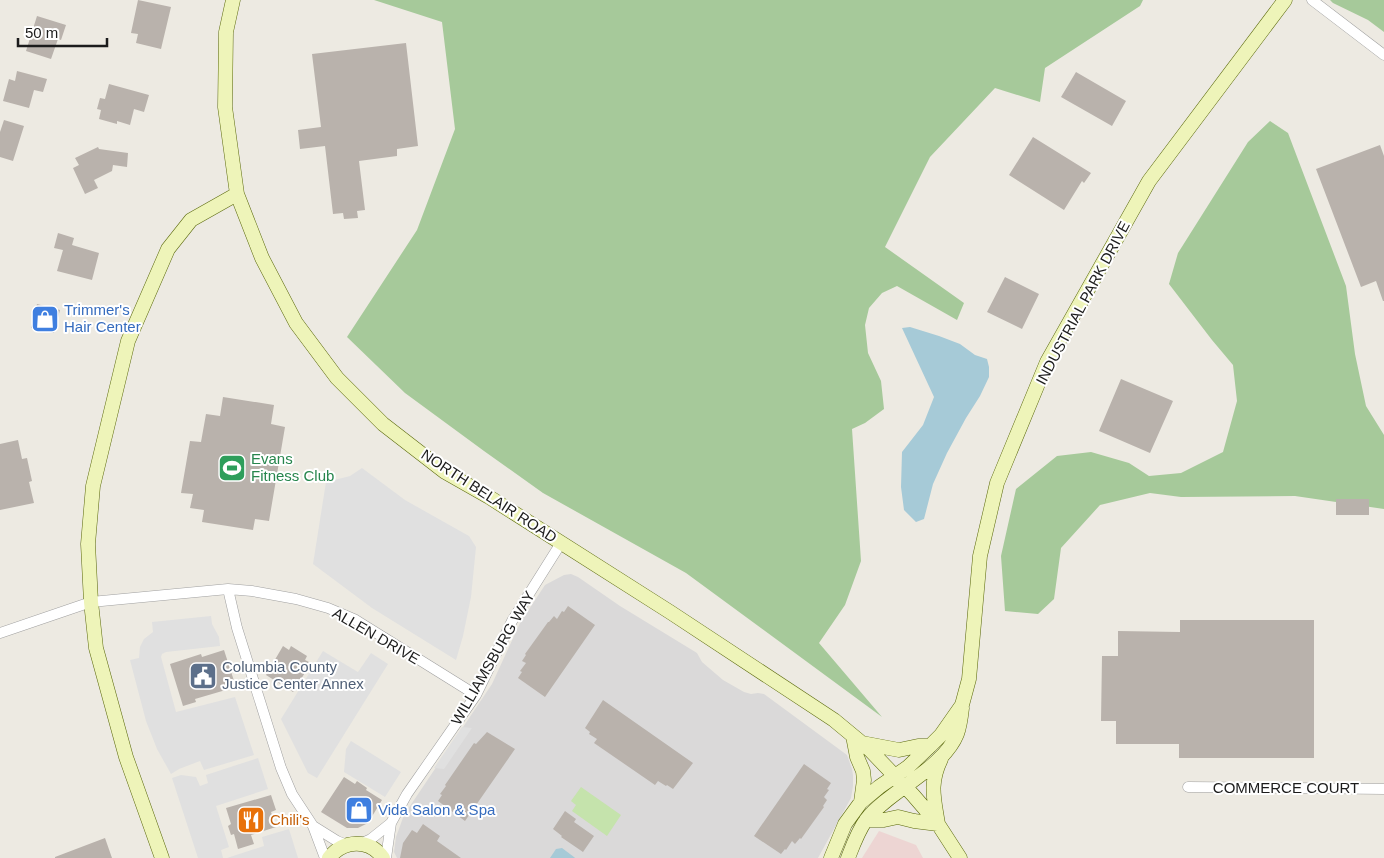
<svg xmlns="http://www.w3.org/2000/svg" width="1384" height="858" font-family="Arial,sans-serif">
<style>
.residential{fill:#dad9d9}
.commercial{fill:#edd5d3}
.grass{fill:#c5e3ac}
.forest{fill:#a6c99a}
.parking{fill:#e0e0e0}
.water{fill:#a6cad7}
.building{fill:#b9b2ac}
.lines{fill:none;stroke-linecap:round;stroke-linejoin:round}
.street-casing{stroke:#a0a0a0;stroke-width:11}
.secondary-casing{stroke:#5b690d;stroke-width:15}
.street{stroke:#fff;stroke-width:10}
.secondary{stroke:#eef4b9;stroke-width:14}
.labels{text-anchor:middle;stroke-width:4;stroke-linejoin:round;paint-order:stroke}
.street-label{font-size:15px;fill:#1c1c1c;stroke:#fff}
.shop-label{font-size:15px;fill:#366cbe;stroke:#fff;text-anchor:start}
.leisure-label{font-size:15px;fill:#27864d;stroke:#fff;text-anchor:start}
.service-label{font-size:15px;fill:#4e5e75;stroke:#fff;text-anchor:start}
.food-label{font-size:15px;fill:#c56008;stroke:#fff;text-anchor:start}
</style>
<rect width="100%" height="100%" fill="#edeae2"/>
<path class="residential" d="M571,574L578,577L620,606L697,653L702,662L723,680L744,692L751,694L758,693L764,694L847,755L852,769L853,775V786L851,798L818,858H397L394,852L396,837L404,815L492,684L520,623L545,585L564,575Z"/>
<path class="commercial" d="M879,831L916,845L923,858H862Z"/>
<path class="grass" d="M581,787L621,815L607,836L572,811L576,805L571,801Z"/>
<path class="forest" d="M374,0H1143L1140,6L1045,68L1040,102L995,88L930,157L885,247L964,303L957,320L897,286L882,293L869,308L865,325L868,353L881,381L884,409L865,423L852,429L861,561L845,605L819,643L882,717L686,573L543,493L484,451L405,393L347,337L417,230L455,129L442,22Z
M1330,0H1384V32L1368,20L1333,3Z
M1270,121L1288,133L1346,286L1355,354L1366,406L1384,435V509L1295,496L1181,497L1150,493L1100,505L1061,548L1054,599L1038,614L1005,611L1001,556L1016,489L1057,456L1091,452L1129,463L1149,476L1181,473L1223,452L1237,401L1233,365L1212,340L1169,284L1178,253L1248,142Z"/>
<path class="parking" d="M362,468L405,500L469,536L476,547L471,597L463,636L456,660L372,608L313,564L326,482L350,476Z
M211,616L212,624L219,637L220,646L166,652L162,654L161,657L176,712L235,697L254,755L204,770L200,761L179,769L171,774L157,749L146,721L130,660L139,658L140,647L144,639L153,632L152,622Z
M323,651L358,672L371,653L388,664L317,778L308,773L281,719Z
M462,727L472,728L444,769L434,768Z
M351,741L401,772L385,797L344,772L346,749Z
M258,758L268,789L216,806L229,847L221,850L223,858H198L172,778L181,775L196,777L200,786L208,783L206,775Z
M289,829L298,858H227L264,846L262,837Z"/>
<path class="water" d="M910,327L939,336L960,344L975,355L987,359L989,367V377L980,396L966,418L947,453L933,484L924,519L916,522L904,510L901,487L902,452L923,425L934,397L902,328Z
M562,848L574,857L575,858H550L556,849Z"/>
<path class="building" d="M138,0L171,7L161,49L136,43L138,34L131,33Z
M37,16L66,25L61,40L58,39L51,59L26,51Z
M406,43L418,146L397,149V156L359,161L365,210L357,211L358,218L344,219L343,213L333,214L325,146L300,149L298,130L321,127L312,54Z
M17,71L47,79L43,92L34,90L29,108L3,101L9,79L15,81Z
M1076,72L1126,101L1112,126L1061,97Z
M109,84L149,95L144,112L134,109L130,125L117,121V124L99,119L101,110L97,109L100,98L105,99Z
M4,120L24,126L13,161L0,157V132Z
M1033,137L1091,173L1084,183L1082,181L1064,210L1009,175Z
M1380,145L1384,156V301H1383L1376,281L1361,287L1316,169Z
M98,147L99,149L128,153L127,167L113,165L112,171L94,180L98,188L85,194L73,168L79,165L75,158Z
M58,233L74,238L72,245L99,253L92,280L57,271L63,250L54,248Z
M1005,277L1039,294L1022,329L987,312Z
M37,304L60,310L54,333L31,328Z
M1121,379L1173,401L1150,453L1099,431Z
M223,397L274,405L271,424L285,427L269,521L255,519L253,530L202,522L204,510L190,508L193,494L181,493L190,441L201,442L206,414L220,416Z
M18,440L22,459L27,458L32,481L29,482L34,503L0,510V444Z
M1336,499H1369V515H1336Z
M568,606L595,625L545,697L518,678L522,672L520,671L526,663L522,661L526,655L525,654L548,622H549L554,616L557,619L562,611L564,612Z
M1180,620H1314V758H1179V744H1116V721H1101L1102,656H1118V631L1180,632Z
M283,646L289,650L291,646L307,656L305,660L311,663L293,692L266,675Z
M224,650L236,687L195,699L196,702L183,706L170,664L201,654L202,657Z
M603,700L693,763L673,789L667,785L666,786L658,781L655,785L594,743L597,739L589,734L590,732L585,728Z
M487,732L515,749L465,821L438,801L442,795L440,794L446,786L445,785L474,743L476,744Z
M804,764L831,783L827,789L829,790L824,797L827,800L823,806L824,807L801,839L800,838L795,844L792,841L786,850L785,849L781,854L754,836Z
M344,777L355,784L357,781L367,788L366,790L382,800L368,823L358,828H347L321,812Z
M271,795L276,810L271,812L276,827L251,835L254,844L238,849L234,834L231,835L228,826L231,824L226,808Z
M565,811L576,819L574,822L594,836L583,852L561,837L562,836L553,829Z
M423,824L440,836L437,841L461,858H400L403,843L412,830L417,833Z
M105,838L112,858H55V857Z"/>
<g class="lines">
<g class="street-casing">
<path id="street" d="M1312,0L1384,55
M228,589L237,628L281,768L292,794L313,826L325,858
M0,633L91,602L228,589L252,591L296,599L328,608L354,619L476,695
M1188,787L1384,789
M313,826L337,841L347,845
M360,844L371,839L391,823L407,794L476,695L512,621L561,543
M386,858L391,823"/>
</g>
<g class="secondary-casing">
<path id="secondary" d="M233,0L226,32L225,107L237,194L262,258L296,323L337,378L383,424L445,472L489,497L670,612L834,720L869,749L913,795L938,824L960,858
M853,736L857,757L863,771L864,780L861,802
M862,743L899,750L918,746H930
M866,820H884L898,817L914,821L938,824C934,798 929,784 941,759
M162,858L126,757L96,648L91,602L88,544L93,486L128,341L168,249L191,220L237,194
M329,858C343,840 369,838 383,858
M831,858L845,824L861,802L879,787L908,767L930,746L941,735L962,705L969,679L980,556L997,483L1047,362L1149,181L1285,0
M848,858C853,845 858,831 866,820C890,790 943,769 957,734C960,726 961,717 962,708"/>
</g>
<use href="#street" class="street"/>
<use href="#secondary" class="secondary"/>
</g>
<defs>
<g id="shop-square" transform="scale(1.4375)"><rect x="-9" y="-9" width="18" height="18" rx="4" fill="#3f7fe0" stroke="#fff"/><path d="M-5-2.5h2.3a2.7 3.5 0 0 1 5.4 0H5L5.5 6h-11ZM-1.5-2.5h3a1.5 2.3 0 0 0-3 0Z" fill="#fff"/></g>
<g id="stadium-square" transform="scale(1.4375)"><rect x="-9" y="-9" width="18" height="18" rx="4" fill="#2e9e5b" stroke="#fff"/><path d="M0-5a6.5 5 0 1 0 0 10a6.5 5 0 1 0 0-10ZM-3.5-1.8h7v3.6h-7Z" fill="#fff"/></g>
<g id="civic-square" transform="scale(1.4375)"><rect x="-9" y="-9" width="18" height="18" rx="4" fill="#5c6f8a" stroke="#fff"/><path d="M-.6-6.5H3V-4.5H.6V-3L4-1V1h2V6H-6V1h2V-1L-.6-3ZM-1.2 2.5V6h2.4V2.5Z" fill="#fff"/></g>
<g id="restaurant-square" transform="scale(1.4375)"><rect x="-9" y="-9" width="18" height="18" rx="4" fill="#e8710a" stroke="#fff"/><path d="M-5-6h1v4h1v-4h1v4h1v-4h1v5L-1.5 .5V6h-2V.5L-5-1ZM5-6V6H3V1.5H1.5Q1.5-4 5-6Z" fill="#fff"/></g>
</defs>
<g fill-rule="evenodd">
<use href="#shop-square" x="45" y="319"/>
<use href="#stadium-square" x="232" y="468"/>
<use href="#civic-square" x="203" y="676"/>
<use href="#shop-square" x="359" y="810"/>
<use href="#restaurant-square" x="251" y="820"/>
</g>
<g class="labels">
<g class="street-label">
<text transform="translate(1083 303) rotate(-62)" y="5">INDUSTRIAL PARK DRIVE</text>
<text transform="translate(489 496) rotate(33)" y="5">NORTH BELAIR ROAD</text>
<text transform="translate(376 636) rotate(30)" y="5">ALLEN DRIVE</text>
<text transform="translate(493 658) rotate(-60)" y="5">WILLIAMSBURG WAY</text>
<text x="1286" y="793">COMMERCE COURT</text>
</g>
<g class="shop-label">
<text x="64" y="315">Trimmer's<tspan x="64" dy="17">Hair Center</tspan></text>
<text x="378" y="815">Vida Salon &amp; Spa</text>
</g>
<g class="leisure-label">
<text x="251" y="464">Evans<tspan x="251" dy="17">Fitness Club</tspan></text>
</g>
<g class="service-label">
<text x="222" y="672">Columbia County<tspan x="222" dy="17">Justice Center Annex</tspan></text>
</g>
<g class="food-label">
<text x="270" y="825">Chili's</text>
</g>
</g>
<path d="M18 38v8h89v-8" fill="none" stroke="#1c1c1c" stroke-width="2.5"/>
<text x="25" y="38" font-size="15" fill="#1c1c1c" stroke="#ffffff" stroke-width="4" paint-order="stroke">50 m</text>
</svg>
